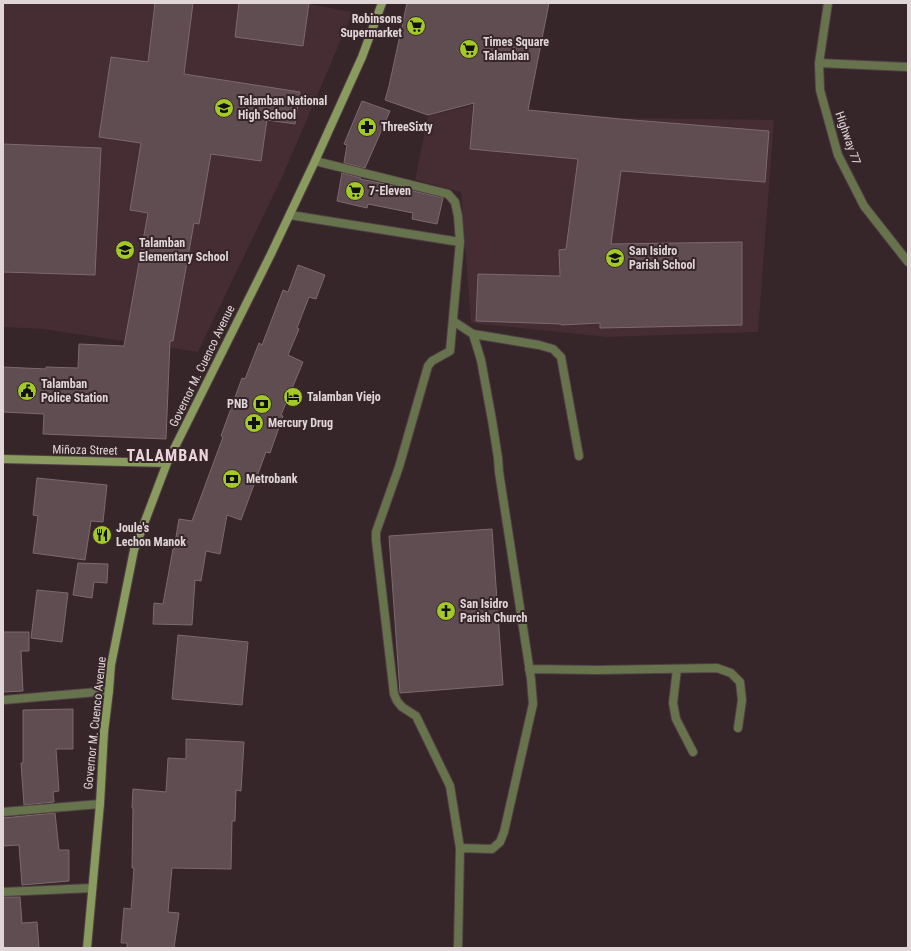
<svg xmlns="http://www.w3.org/2000/svg" width="911" height="951" font-family="'Roboto Condensed',sans-serif">
<style>
.built{fill:#452d33}
.building{fill:#5f4d51;stroke:#7d696e}
.lines{fill:none;stroke-linecap:round;stroke-linejoin:round}
.street-casing{stroke:#514145;stroke-width:10}
.secondary-casing{stroke:#514145;stroke-width:10}
.street{stroke:#67734d;stroke-width:8}
.secondary{stroke:#899b5e;stroke-width:8}
.labels{text-anchor:middle;stroke-width:4;stroke-linejoin:round;paint-order:stroke}
.poi-label{font-size:12px;font-weight:bold;fill:#e0d5d7;stroke:#362529;text-anchor:start}
.street-label{font-size:12px;fill:#e0d5d7;stroke:#362529}
.district-label{font-size:16px;font-weight:bold;letter-spacing:1px;fill:#ecd5da;stroke:#362529}
</style>
<rect width="100%" height="100%" fill="#362529"/>
<path class="built" d="M3,3H303L353,12L284,173L198,352L42,329L3,327Z
M474,105L621,118L774,120L758,332L607,337L471,323L461,192L415,180L428,116Z"/>
<path class="building" d="M155,3H193L184,74L300,92L295,124L267,120L261,161L211,154L199,224L194,223L173,341H170L166,439L43,434L44,414L3,412V367L46,369V367L78,368L79,344L124,346L148,213L130,210L141,143L99,137L111,57L148,62Z
M239,3H309L303,46L235,37Z
M407,3H549L528,110L620,119L769,131L765,182L621,171L611,244L742,242V325L600,328V323L561,325V324L476,321L478,274L560,276L559,250L566,249L578,159L470,149L474,103L428,115L385,100L389,86Z
M362,101L390,111L365,168L344,163L347,145L344,144Z
M3,144L101,148L95,275L3,272Z
M342,173L361,178L360,179L380,183L443,198L437,224L412,219L413,213L368,204L367,208L337,201Z
M298,265L325,275L316,299L309,297L297,328L299,329L288,355L303,362L281,415L283,416L270,453L266,452L241,520L227,515L220,554L206,551L201,581L195,580L192,625L153,624L154,603L163,604L173,549H174L179,519L192,521L223,437L221,436L242,378L245,379L259,343L262,345L283,290L288,292Z
M37,478L107,485L103,522L91,521L85,560L33,553L38,516L33,515Z
M492,529L503,685L400,693L389,536Z
M78,563L108,564L107,583L94,582L92,598L73,595Z
M37,590L68,593L62,642L31,638Z
M3,632H29V651H21L23,691L3,692Z
M178,635L248,642L242,705L172,699Z
M73,709V749H56L59,791L53,792L54,802L24,805L21,763H23V710Z
M186,739L244,742L241,791L236,790L235,821H232L231,869L172,868L168,912L179,913L174,948H127V943H121L124,908L131,909L134,868H132L133,808H132L133,789L166,792L168,758L186,759Z
M55,813L59,850H69V881L22,885L19,845L3,846V818Z
M3,897H20L22,923L37,922L39,948H3Z"/>
<g class="lines">
<g class="street-casing">
<path id="street" d="M828,3L819,63L820,90L838,155L864,206L908,262
M819,63L908,67
M315,161L448,194L455,202L458,216L460,242L450,351L432,361L428,366L399,467L376,532V540L394,694L397,701L402,707L416,716L450,786L460,848L458,948
M290,215L460,242
M453,321L473,334L539,345L553,349L561,357L579,456
M529,669L598,670L717,668L731,673L740,682L742,700L738,728
M677,669L673,703L676,719L693,752
M3,700L109,691
M3,812L100,804
M460,848L492,849L500,842L504,832L533,704L531,679L499,472L498,458L492,420L481,360L473,334
M3,892L92,888"/>
</g>
<g class="secondary-casing">
<path id="secondary" d="M3,459L167,463
M87,948L100,804L104,732L109,691L111,665L134,550L167,463L271,254L315,161L362,57L382,3"/>
</g>
<use href="#street" class="street"/>
<use href="#secondary" class="secondary"/>
</g>
<defs>
<g id="supermarket-disc" transform="scale(1)"><circle r="9.5" fill="#a3c927" stroke="#362529"/><path d="M-6-5.5h2.5l.6 2H6L4.5 2H-2.5L-4.4-4H-6ZM-1.5 3.2a1.3 1.3 0 1 0 .1 0ZM3 3.2a1.3 1.3 0 1 0 .1 0Z" fill="#111"/></g>
<g id="school-disc" transform="scale(1)"><circle r="9.5" fill="#a3c927" stroke="#362529"/><path d="M0-5L7-2L0 1L-7-2ZM-4 1L0 2.5L4 1V4Q0 6-4 4Z" fill="#111"/></g>
<g id="pharmacy-disc" transform="scale(1)"><circle r="9.5" fill="#a3c927" stroke="#362529"/><path d="M-2-6h4v4h4v4h-4v4h-4v-4h-4v-4h4Z" fill="#111"/></g>
<g id="civic-disc" transform="scale(1)"><circle r="9.5" fill="#a3c927" stroke="#362529"/><path d="M-.6-6.5H3V-4.5H.6V-3L4-1V1h2V6H-6V1h2V-1L-.6-3ZM-1.2 2.5V6h2.4V2.5Z" fill="#111"/></g>
<g id="hotel-disc" transform="scale(1)"><circle r="9.5" fill="#a3c927" stroke="#362529"/><path d="M-6-4.5h1.5V1H6V5H4.5V3h-9V5H-6ZM-4 0a1.8 1.8 0 1 1 3.6 0ZM.5 0V-2.5h3Q6-2.5 6 0Z" fill="#111"/></g>
<g id="bank-disc" transform="scale(1)"><circle r="9.5" fill="#a3c927" stroke="#362529"/><path d="M-6-4H6V4H-6ZM0-2.3a2.3 2.3 0 1 0 0 4.6a2.3 2.3 0 1 0 0-4.6Z" fill="#111"/></g>
<g id="restaurant-disc" transform="scale(1)"><circle r="9.5" fill="#a3c927" stroke="#362529"/><path d="M-5-6h1v4h1v-4h1v4h1v-4h1v5L-1.5 .5V6h-2V.5L-5-1ZM5-6V6H3V1.5H1.5Q1.5-4 5-6Z" fill="#111"/></g>
<g id="church-disc" transform="scale(1)"><circle r="9.5" fill="#a3c927" stroke="#362529"/><path d="M-1.2-6h2.4v3.5h3.3v2.4h-3.3V6h-2.4V-.1h-3.3v-2.4h3.3Z" fill="#111"/></g>
</defs>
<g fill-rule="evenodd">
<use href="#supermarket-disc" x="416" y="26"/>
<use href="#supermarket-disc" x="469" y="49"/>
<use href="#school-disc" x="224" y="108"/>
<use href="#pharmacy-disc" x="367" y="127"/>
<use href="#supermarket-disc" x="355" y="191"/>
<use href="#school-disc" x="125" y="250"/>
<use href="#school-disc" x="615" y="258"/>
<use href="#civic-disc" x="27" y="391"/>
<use href="#hotel-disc" x="293" y="397"/>
<use href="#bank-disc" x="262" y="404"/>
<use href="#pharmacy-disc" x="254" y="423"/>
<use href="#bank-disc" x="232" y="479"/>
<use href="#restaurant-disc" x="102" y="535"/>
<use href="#church-disc" x="446" y="611"/>
</g>
<g class="labels">
<g class="poi-label">
<text x="402" y="23" text-anchor="end">Robinsons<tspan x="402" dy="14">Supermarket</tspan></text>
<text x="483" y="46">Times Square<tspan x="483" dy="14">Talamban</tspan></text>
<text x="238" y="105">Talamban National<tspan x="238" dy="14">High School</tspan></text>
<text x="381" y="131">ThreeSixty</text>
<text x="369" y="195">7-Eleven</text>
<text x="139" y="247">Talamban<tspan x="139" dy="14">Elementary School</tspan></text>
<text x="629" y="255">San Isidro<tspan x="629" dy="14">Parish School</tspan></text>
<text x="41" y="388">Talamban<tspan x="41" dy="14">Police Station</tspan></text>
<text x="307" y="401">Talamban Viejo</text>
<text x="248" y="408" text-anchor="end">PNB</text>
<text x="268" y="427">Mercury Drug</text>
<text x="246" y="483">Metrobank</text>
<text x="116" y="532">Joule's<tspan x="116" dy="14">Lechon Manok</tspan></text>
<text x="460" y="608">San Isidro<tspan x="460" dy="14">Parish Church</tspan></text>
</g>
<g class="street-label">
<text transform="translate(848 138) rotate(71)" y="4">Highway 77</text>
<text transform="translate(202 366) rotate(-64)" y="4">Governor M. Cuenco Avenue</text>
<text transform="translate(85 450) rotate(1)" y="4">Miñoza Street</text>
<text transform="translate(95 723) rotate(-84)" y="4">Governor M. Cuenco Avenue</text>
</g>
<g class="district-label">
<text x="168" y="461">TALAMBAN</text>
</g>
</g>
<rect width="911" height="951" fill="none" stroke="#e0d5d7" stroke-width="8"/>
</svg>
